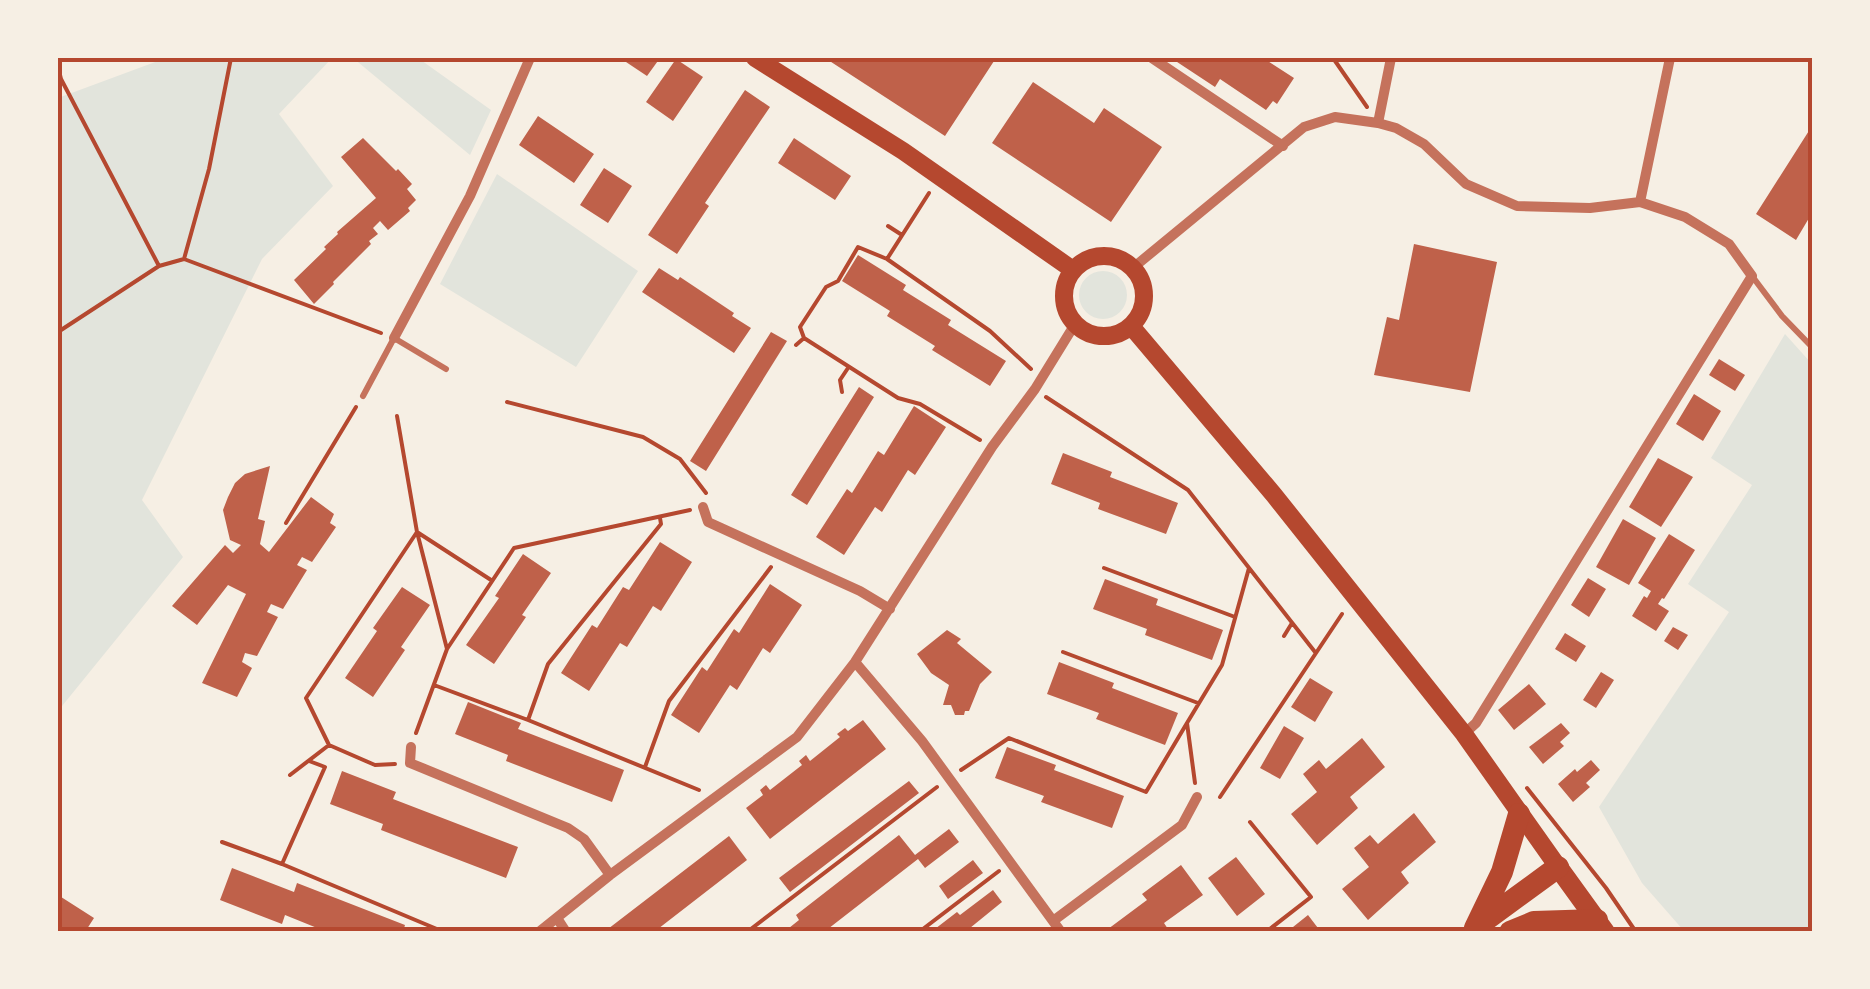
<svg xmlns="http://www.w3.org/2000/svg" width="1870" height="989" font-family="'PT Sans Narrow',sans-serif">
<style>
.green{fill:#e2e4dc}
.building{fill:#bf614a}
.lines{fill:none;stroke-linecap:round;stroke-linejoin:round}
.path{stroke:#b5482f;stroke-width:4}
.service{stroke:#c5725c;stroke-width:6}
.minor{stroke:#c5725c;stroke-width:10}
.secondary{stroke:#b5482f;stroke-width:18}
.primary{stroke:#b5482f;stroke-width:20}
.motorway{stroke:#b5482f;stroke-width:22}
.neatline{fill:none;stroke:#b5482f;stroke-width:4}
</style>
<rect width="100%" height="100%" fill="#f6efe4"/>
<path class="green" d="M166,58H332L279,114L333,186L262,259L142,500L183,557L58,711V98Z
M353,58H418L491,110L470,155Z
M497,174L638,271L576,367L440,284Z
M1079 295a24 24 0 1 1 48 0a24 24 0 1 1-48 0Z
M1785,334L1812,364V931H1684L1642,883L1599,807L1729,612L1688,584L1752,485L1711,458Z"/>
<path class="building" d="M625,58H660L647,76L623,60Z
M825,58H996L945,136Z
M1171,58H1263L1294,78L1277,104L1273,101L1266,110L1220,79L1215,87Z
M676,59L703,77L673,121L646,102Z
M1033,82L1094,123L1104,108L1162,147L1111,222L992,143Z
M745,90L770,107L705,203L709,206L677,254L648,235Z
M538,116L594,154L574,183L519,145Z
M1812,126V213L1796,240L1756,214Z
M363,138L396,171L398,169L412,184L407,189L416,200L408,208L410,211L388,230L380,221L373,228L378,234L369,241L371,244L333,282L334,284L314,304L294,280L326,249L324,247L338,234L337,232L376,198L341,157Z
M794,138L851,176L835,200L778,163Z
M604,168L632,186L608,223L580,205Z
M1414,244L1497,262L1470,392L1374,375L1387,317L1399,320Z
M858,255L906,285L903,290L951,320L948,325L1006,361L990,386L932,350L935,346L887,316L890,311L842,281Z
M659,268L678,280L680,277L734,313L732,316L751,328L734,353L642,292Z
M771,332L787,341L706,471L690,461Z
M1719,359L1745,375L1735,391L1709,375Z
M859,387L874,397L807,505L791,495Z
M1694,394L1721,411L1703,441L1676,424Z
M914,406L946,427L915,475L908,470L882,512L875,507L844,555L816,537L847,489L852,493L878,451L884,455Z
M1063,453L1112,472L1110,477L1178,503L1166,534L1098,509L1100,503L1051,484Z
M1658,458L1693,477L1661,527L1629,507Z
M270,466L258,519L265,521L260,544L269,552L311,497L334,514L330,523L336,527L312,562L302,557L297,565L307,570L283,609L271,604L267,612L278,617L257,656L245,653L242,662L252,668L237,697L202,683L246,594L228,585L197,625L172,606L225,545L233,553L241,545L230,540L223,510L228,497L235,483L245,474Z
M1623,519L1656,538L1629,585L1596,567Z
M1669,534L1695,550L1664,599L1662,598L1658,604L1669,611L1656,631L1632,616L1644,596L1647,598L1651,591L1638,583Z
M660,542L692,562L661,611L653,606L627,647L620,643L589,691L561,673L592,625L597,628L623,587L629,590Z
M523,554L551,573L522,615L526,617L494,664L466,645L499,598L495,596Z
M1588,578L1606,589L1589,617L1571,605Z
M1105,579L1158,599L1156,605L1223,630L1212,660L1145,635L1147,629L1093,609Z
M770,584L802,605L770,653L763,648L737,690L730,685L699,733L671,715L702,667L707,671L734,629L739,633Z
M402,587L430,605L401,647L405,650L373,697L345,678L377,631L373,628Z
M1673,627L1688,635L1678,650L1664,641Z
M947,630L961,639L957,643L992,672L980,684L969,711H965L964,715H955L951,705H943L949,685L931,673L917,654Z
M1565,633L1586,646L1576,662L1555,649Z
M1059,662L1114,683L1112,688L1178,713L1165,745L1096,719L1099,713L1047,694Z
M1601,672L1614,680L1596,708L1583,700Z
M1310,678L1333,692L1315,722L1291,707Z
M1529,684L1546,704L1514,730L1498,710Z
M468,702L521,723L518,729L624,770L612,802L506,761L508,755L455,734Z
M863,720L886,749L770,839L746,808L763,795L760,790L766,785L770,790L802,765L799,761L806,755L810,761L840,737L837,734L845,728L848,731Z
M1561,723L1570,733L1560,742L1564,746L1543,764L1529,747Z
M1284,726L1304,738L1280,779L1260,768Z
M1362,738L1385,767L1350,797L1358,808L1317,845L1291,814L1317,792L1303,774L1319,760L1326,769Z
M1007,747L1056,765L1054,770L1124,796L1112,828L1041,802L1044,796L995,778Z
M1591,760L1600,770L1586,783L1590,787L1573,802L1558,784L1575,769L1577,772Z
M342,771L396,792L393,799L518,847L506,878L381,830L383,824L330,804Z
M909,781L919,793L790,892L779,878Z
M1414,813L1436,842L1401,872L1409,883L1368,920L1342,889L1369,867L1354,848L1370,835L1378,844Z
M949,829L959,842L925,868L918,859L824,932H784L799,920L796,915L899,835L915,855Z
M729,836L747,860L654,932H604Z
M1236,857L1265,894L1237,916L1208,878Z
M973,860L983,873L948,899L939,886Z
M1181,865L1203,895L1164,923L1170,932H1110L1108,929L1147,900L1142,894Z
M232,868L294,892L297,883L405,925L403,932H327L285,915L282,924L220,900Z
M993,890L1002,902L970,928L972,932H931L957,912L960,915Z
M58,895L94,918L85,932H58Z
M1308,915L1321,932H1287L1293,927Z"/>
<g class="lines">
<path class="path" d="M1333,58L1367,107
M58,67L61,79L159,266
M929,193L887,259L990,331L1031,369
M888,226L902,235
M184,259L381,333
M58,332L159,266L184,259L209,169L231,58
M804,338L898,398L920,404L980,440
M796,345L804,338L800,327L826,287L838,281L858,247L887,259
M842,392L840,380L848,368
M1046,397L1188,490L1315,652
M507,402L643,437L680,459L706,493
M397,416L417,532L447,649
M286,523L356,407
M1104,568L1235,617
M1284,636L1292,623
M1063,652L1198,703
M434,685L528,720L548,664L661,524L660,518
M528,720L699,790
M416,733L447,649L514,548L690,510
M329,745L306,698L417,532L491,580
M309,761L325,767L282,864L444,932
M645,767L669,701L771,567
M961,770L1009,738L1146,792L1187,723
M290,775L329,745L375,765L395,764
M1195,783L1187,723L1222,665L1249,568
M1527,788L1606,888L1636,932
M1220,797L1342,614
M1250,822L1311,897L1266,932
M222,842L282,864
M131,930L135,932
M747,932L937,787
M919,932L999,871"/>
<path class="service" d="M1752,276L1782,316L1812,347
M363,396L394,338L446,369"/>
<path class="minor" d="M1152,58L1283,146
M1378,123L1391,58
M1134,267L1304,127L1335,117L1378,123L1396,128L1424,144L1466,184L1517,206L1590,208L1640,202L1670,58
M394,338L470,196L530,58
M703,507L708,522L860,591L890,609
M855,662L922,741L1061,932
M1464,734L1476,723L1752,276L1729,244L1685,217L1640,202
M411,747L410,763L568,828L584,839L610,875
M557,918L566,932
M1053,921L1182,825L1197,797
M539,932L610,875L797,737L855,662L992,447L1035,389L1075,324"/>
<path class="secondary" d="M755,58L903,151L1073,270
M1064 296a40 40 0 1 1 80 0a40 40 0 1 1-80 0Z
M1131,326L1274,495L1464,734L1558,867"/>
<path class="primary" d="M1558,867L1605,932"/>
<path class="motorway" d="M1480,924L1558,867
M1475,928L1502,872L1519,814
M1510,932L1534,922L1597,920"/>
</g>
<rect width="1870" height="989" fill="none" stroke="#f6efe4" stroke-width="120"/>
<rect x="60" y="60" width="1750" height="869" class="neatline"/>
</svg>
